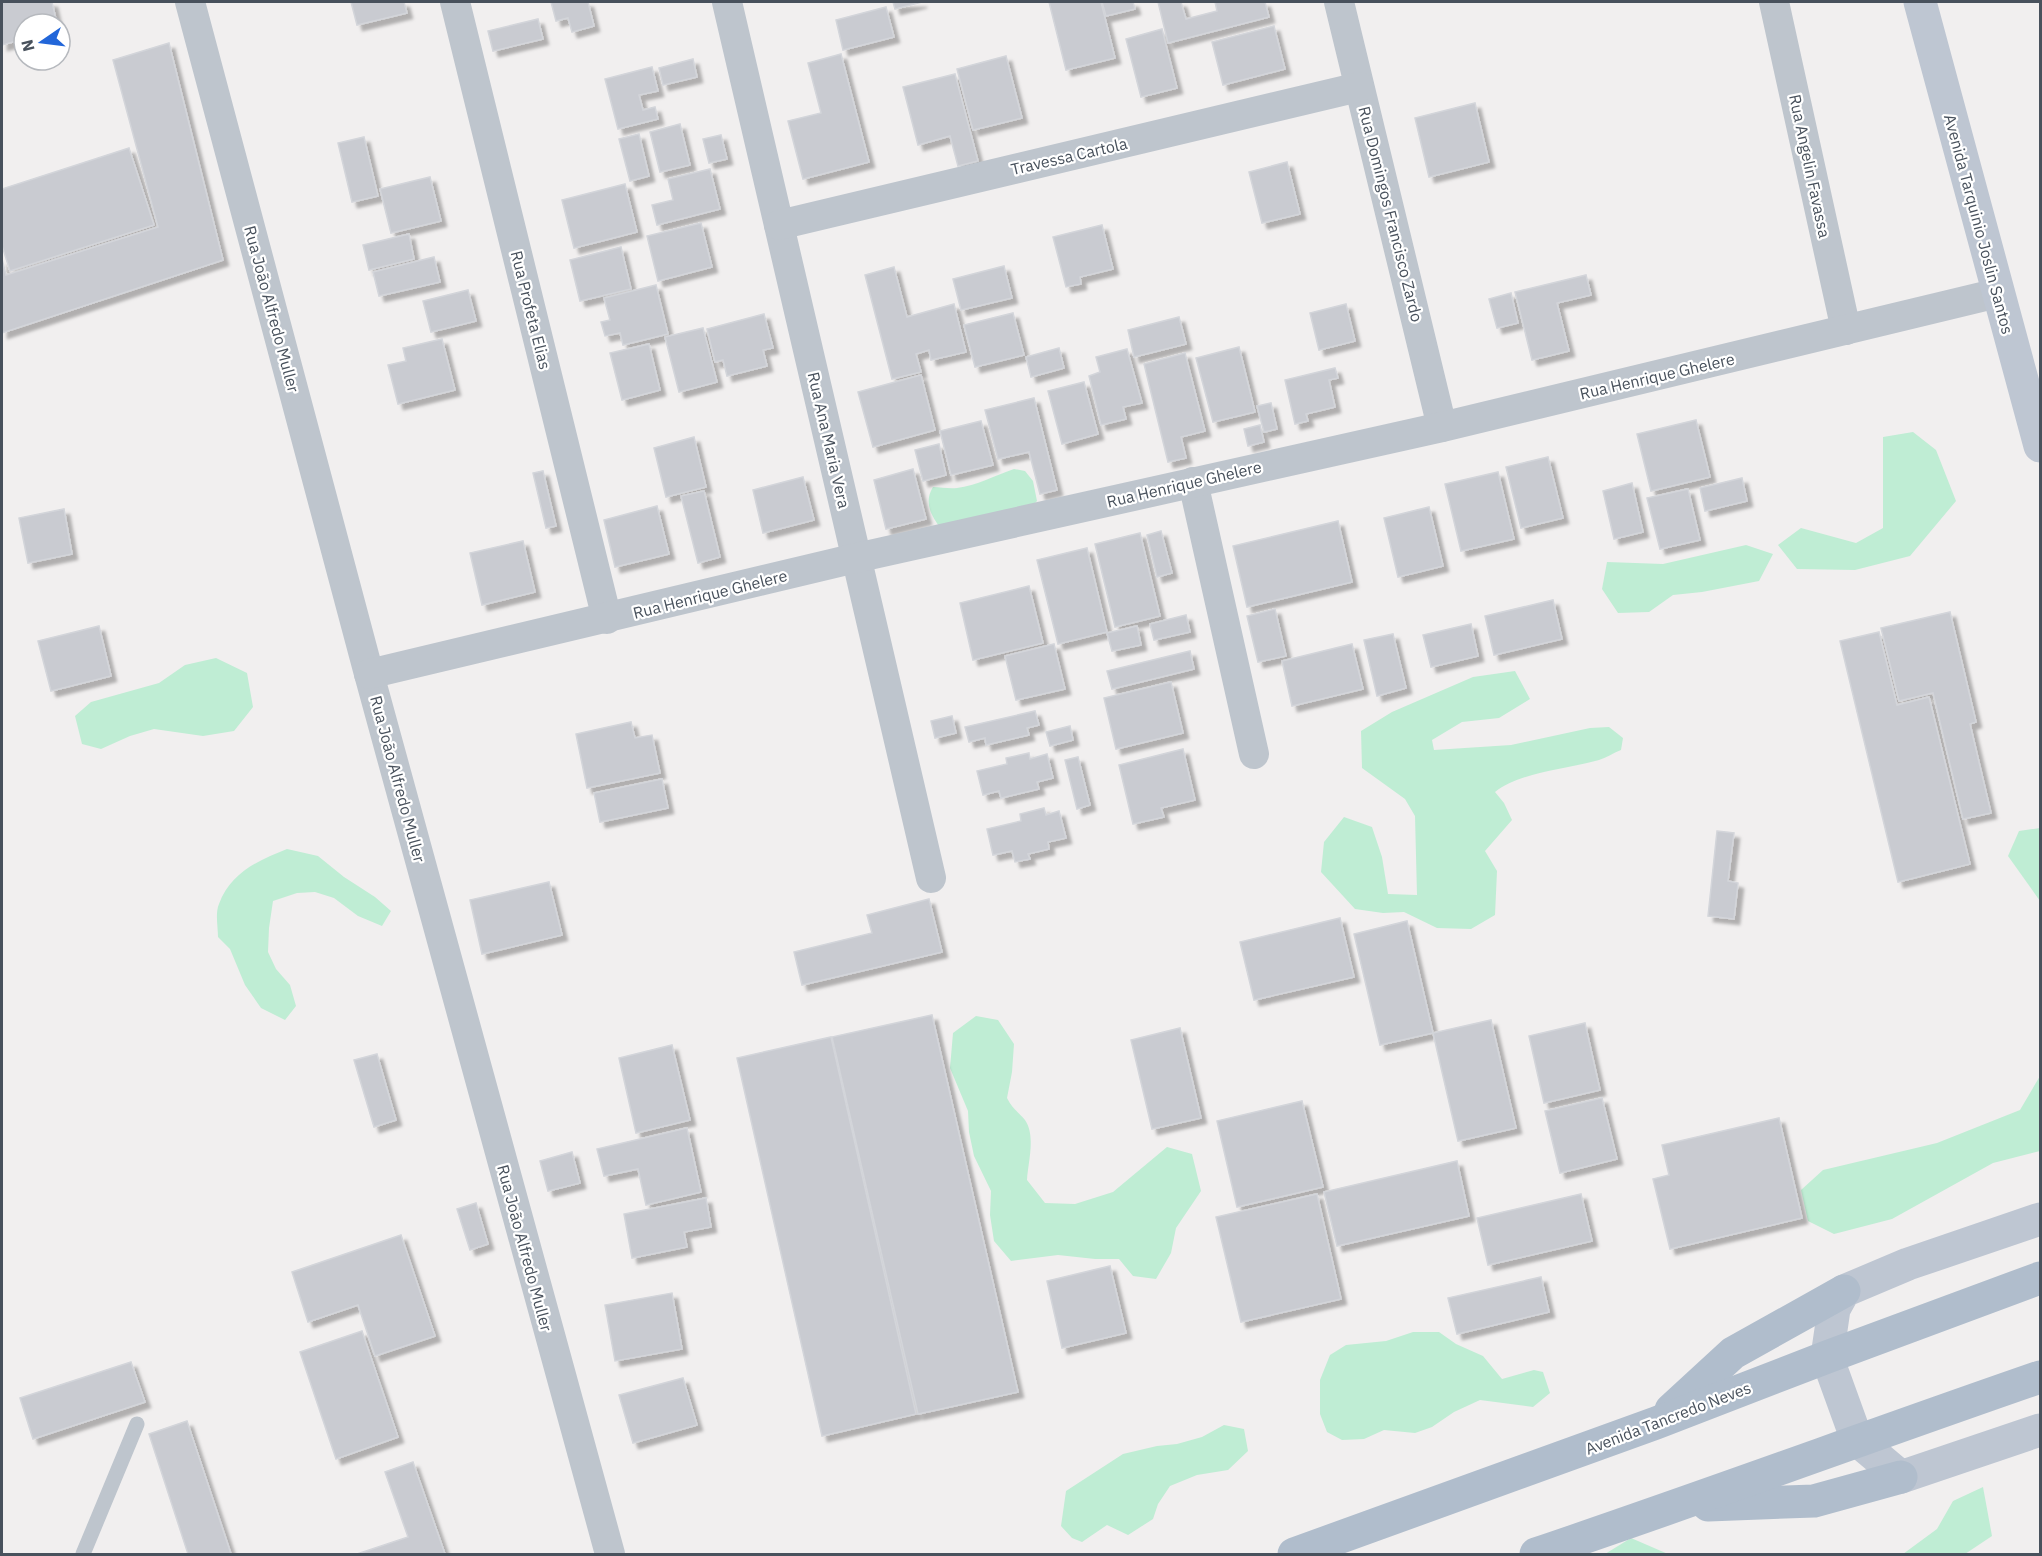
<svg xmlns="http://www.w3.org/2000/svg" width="2042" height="1556" font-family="'IBM Plex Sans',sans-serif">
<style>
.green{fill:#bfedd4}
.building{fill:#c9cbd1;stroke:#d3d5da;stroke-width:1.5;filter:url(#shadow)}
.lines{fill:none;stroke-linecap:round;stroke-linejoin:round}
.service{stroke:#bec5cd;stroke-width:15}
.minor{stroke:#bec5cd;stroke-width:30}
.secondary{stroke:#bec6d2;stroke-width:33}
.primary{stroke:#b0bdcc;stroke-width:33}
.labels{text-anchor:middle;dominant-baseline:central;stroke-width:4.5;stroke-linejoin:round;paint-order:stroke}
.street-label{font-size:16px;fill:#48515c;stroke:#fff}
</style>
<defs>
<filter id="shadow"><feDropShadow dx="5.5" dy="5.5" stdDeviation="1.5" flood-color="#0004"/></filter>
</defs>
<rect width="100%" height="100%" fill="#f1efef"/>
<g class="green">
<polygon points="1913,432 1936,450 1956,501 1910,556 1855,570 1797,569 1778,545 1801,528 1856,543 1883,528 1883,437"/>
<path d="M 1014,469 L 1025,471 L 1033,481 L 1037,501 L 1027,511 L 942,530 C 932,517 923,503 933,487 C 941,487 949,489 957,488 C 976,486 996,475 1014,469 Z"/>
<polygon points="1746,545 1773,554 1759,581 1702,592 1673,595 1649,612 1618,613 1602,589 1607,562 1663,564"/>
<polygon points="216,658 247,673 253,707 234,731 203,736 154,729 130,736 101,749 82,744 75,716 91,702 159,683 185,665"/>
<path d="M 1515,671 L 1530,699 L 1499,718 L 1462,722 L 1432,740 L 1434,750 L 1511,745 L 1590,728 L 1609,727 L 1623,738 L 1621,750 C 1613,753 1606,758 1599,760 C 1568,769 1520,772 1495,792 L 1504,803 L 1512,820 L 1485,851 L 1497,871 L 1495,915 L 1471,929 L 1437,928 L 1404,912 L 1383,913 L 1355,909 L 1321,872 L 1324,842 L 1344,817 L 1372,827 L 1382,857 L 1388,894 L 1417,895 L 1415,816 L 1405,799 L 1362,768 L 1361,731 L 1392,712 L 1473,677 Z"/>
<polygon points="2040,828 2040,901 2008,856 2019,831"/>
<path d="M 287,849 L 318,856 L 344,877 L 375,897 L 391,911 L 382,926 L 358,916 L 334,898 L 315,892 L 297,893 L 273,901 L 269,928 L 268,952 L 276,969 L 290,985 L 296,1006 L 285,1020 L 261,1008 L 245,985 L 230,949 L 218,937 C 218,927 215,913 219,904 C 230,873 259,860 287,849 Z"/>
<path d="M 976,1016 L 998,1020 L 1014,1044 L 1012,1072 L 1007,1098 C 1012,1108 1018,1112 1025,1120 C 1036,1136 1028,1162 1027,1180 L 1045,1203 L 1075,1204 L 1113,1192 L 1167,1147 L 1192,1154 L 1201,1191 L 1176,1228 L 1171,1253 L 1156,1279 L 1133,1276 L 1119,1259 L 1095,1259 L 1058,1255 L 1011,1261 L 994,1241 L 990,1215 L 991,1191 L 974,1156 L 969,1132 L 968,1111 L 950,1068 L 953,1033 Z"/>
<polygon points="2040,1076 2040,1151 1993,1163 1892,1219 1834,1234 1808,1221 1801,1190 1823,1170 1937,1143 2020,1110"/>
<polygon points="1413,1332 1439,1332 1456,1344 1483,1356 1502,1379 1534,1370 1543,1372 1550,1393 1533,1407 1480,1400 1454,1412 1432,1427 1415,1433 1384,1430 1364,1439 1342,1440 1327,1432 1320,1414 1320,1380 1330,1355 1346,1345 1386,1341"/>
<polygon points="1224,1425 1244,1429 1248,1451 1228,1470 1197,1475 1170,1486 1158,1504 1153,1519 1128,1535 1107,1525 1082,1542 1072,1538 1061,1526 1066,1491 1123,1454 1157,1446 1177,1444 1202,1437"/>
<polygon points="1983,1487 1992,1536 1965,1554 1903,1554 1937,1529 1953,1501"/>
<polygon points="1631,1538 1668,1554 1605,1554"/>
</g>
<g class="building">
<polygon points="2,2 52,2 57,24 24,24 24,39 2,45"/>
<polygon points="351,2 404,2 407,13 357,25"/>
<polygon points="551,2 588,2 594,26 572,32 568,18 556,21"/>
<polygon points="893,2 922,2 895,9"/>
<polygon points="1049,2 1101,2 1115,58 1066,70"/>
<polygon points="1102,2 1133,2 1135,9 1106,16"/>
<polygon points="1158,2 1181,2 1186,19 1217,11 1215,2 1265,2 1269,17 1168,43"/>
<polygon points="886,7 894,37 843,50 836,20"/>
<polygon points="538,19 543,39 493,51 488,31"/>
<polygon points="1274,26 1285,69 1223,85 1212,42"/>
<polygon points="1162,29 1177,88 1141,97 1126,39"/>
<polygon points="169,43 223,260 2,333 2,259 6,275 158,227 113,60"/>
<polygon points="841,54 869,162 803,179 788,121 821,113 808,63"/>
<polygon points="1006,56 1022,118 973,130 957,69"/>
<polygon points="693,59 697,77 663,85 659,68"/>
<polygon points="652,67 658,91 639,95 643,110 655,107 658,119 618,129 605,79"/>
<polygon points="955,74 978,161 958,166 950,136 918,145 903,87"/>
<polygon points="1475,103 1489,162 1429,177 1415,118"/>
<polygon points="680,124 690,165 660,172 650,132"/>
<polygon points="639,134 649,176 630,181 619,139"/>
<polygon points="721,135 727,159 709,163 703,139"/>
<polygon points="364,137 378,196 352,202 338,143"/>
<polygon points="129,148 154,225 10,271 2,246 2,189"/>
<polygon points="1287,162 1300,214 1262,223 1249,172"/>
<polygon points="710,169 720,209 657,225 652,205 673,200 668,179"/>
<polygon points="430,177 441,221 391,233 380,189"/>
<polygon points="625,184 637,232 574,248 562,200"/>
<polygon points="701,223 712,267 658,281 647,236"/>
<polygon points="1102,225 1113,269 1080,277 1081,284 1066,287 1053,237"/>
<polygon points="409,234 414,259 369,270 363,245"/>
<polygon points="621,247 631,289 580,301 570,260"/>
<polygon points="434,257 440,282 379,296 373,272"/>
<polygon points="1004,266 1012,298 961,310 953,279"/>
<polygon points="894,267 907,317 954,304 966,352 931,360 929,350 916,354 921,372 892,379 865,275"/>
<polygon points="1586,275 1591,295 1557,303 1569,351 1532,360 1515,292"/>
<polygon points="656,285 668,334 623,345 620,333 605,336 601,322 610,320 604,298"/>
<polygon points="468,290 476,321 431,332 423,301"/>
<polygon points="1511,293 1518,323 1497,328 1489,299"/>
<polygon points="1346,304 1355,341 1319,350 1310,313"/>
<polygon points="1013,313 1024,355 975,367 964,325"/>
<polygon points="764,314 773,348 763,350 767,366 727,376 723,360 715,362 707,329"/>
<polygon points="1179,317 1186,344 1134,357 1128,330"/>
<polygon points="703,328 717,382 679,392 665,337"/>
<polygon points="442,339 455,390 398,404 388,365 406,361 403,348"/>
<polygon points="649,344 660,390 622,400 610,353"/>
<polygon points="1239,347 1255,412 1213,422 1196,358"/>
<polygon points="1059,348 1064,368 1031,377 1026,357"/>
<polygon points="1127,349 1142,403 1123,407 1126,419 1101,425 1089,376 1100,372 1096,357"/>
<polygon points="1185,353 1205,431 1181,437 1186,458 1168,462 1144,364"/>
<polygon points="1335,368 1338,378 1329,380 1335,407 1306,414 1308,421 1295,424 1285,380"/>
<polygon points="921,375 935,430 873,447 858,392"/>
<polygon points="1084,382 1098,434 1062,444 1048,391"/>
<polygon points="1034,398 1057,490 1040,494 1029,452 998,459 985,410"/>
<polygon points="1271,403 1277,429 1264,432 1257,406"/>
<polygon points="1696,420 1710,477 1651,491 1637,434"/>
<polygon points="981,421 993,465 951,475 940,431"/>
<polygon points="1260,425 1264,442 1248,446 1244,429"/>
<polygon points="694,437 706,487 666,497 654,448"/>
<polygon points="939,444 946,475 923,481 915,450"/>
<polygon points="1548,457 1563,518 1521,528 1506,467"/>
<polygon points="913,469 926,519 886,529 874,480"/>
<polygon points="543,471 556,526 546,528 533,473"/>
<polygon points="1498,472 1514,539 1461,551 1445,484"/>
<polygon points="803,477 814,520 763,533 753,490"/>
<polygon points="1742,478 1747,501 1705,511 1700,488"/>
<polygon points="1632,483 1643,532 1614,539 1603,491"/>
<polygon points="1688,489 1700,540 1660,549 1647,498"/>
<polygon points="704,491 720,557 698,563 681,496"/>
<polygon points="657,506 669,554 615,567 604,520"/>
<polygon points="1429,507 1443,566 1398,577 1384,518"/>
<polygon points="64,509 72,554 28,563 19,518"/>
<polygon points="1338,521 1352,582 1247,607 1233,546"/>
<polygon points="1161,531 1172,573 1157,577 1147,535"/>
<polygon points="1140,533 1160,616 1115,627 1095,544"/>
<polygon points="523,541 535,592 482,605 470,553"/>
<polygon points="1087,548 1107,632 1058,644 1037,560"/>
<polygon points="1029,586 1043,643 973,660 960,603"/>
<polygon points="1553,600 1562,639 1494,655 1485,616"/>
<polygon points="1275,609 1286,656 1258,662 1247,616"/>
<polygon points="1950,612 1976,722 1970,724 1991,813 1963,819 1933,693 1899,701 1881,628"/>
<polygon points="1186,615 1190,632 1154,640 1150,624"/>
<polygon points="1471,624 1478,656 1431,667 1423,635"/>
<polygon points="99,626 111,676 51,691 38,641"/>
<polygon points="1137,626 1141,645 1112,651 1107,633"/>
<polygon points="1879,632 1897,705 1929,697 1970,864 1898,882 1840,641"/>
<polygon points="1393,634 1406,688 1377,696 1364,640"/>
<polygon points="1054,644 1065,689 1016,700 1005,656"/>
<polygon points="1352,644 1363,689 1292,706 1282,661"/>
<polygon points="1190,651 1194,669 1112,689 1107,671"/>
<polygon points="1171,682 1183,733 1116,749 1104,698"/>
<polygon points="1035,711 1039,725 1027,728 1029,735 986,745 985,738 969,742 965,727"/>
<polygon points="952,716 956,733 935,738 931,721"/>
<polygon points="631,722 635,738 652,735 660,773 587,788 576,734"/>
<polygon points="1070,726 1073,740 1050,746 1046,732"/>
<polygon points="1183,749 1195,800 1161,808 1164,817 1133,824 1119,765"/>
<polygon points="1029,753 1030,759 1047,754 1053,778 1037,782 1039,789 1001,798 999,791 983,795 977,771 1007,764 1006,758"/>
<polygon points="1078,757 1090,805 1077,809 1065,760"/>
<polygon points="662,779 668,808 600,822 594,793"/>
<polygon points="1044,808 1046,815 1059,811 1066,838 1048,842 1049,849 1028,854 1030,859 1015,862 1012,851 993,855 987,829 1021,821 1020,814"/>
<polygon points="1717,831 1734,833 1728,881 1738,883 1734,919 1708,916"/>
<polygon points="549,882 562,935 482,954 470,900"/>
<polygon points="929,899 942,952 802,985 794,952 872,933 867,915"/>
<polygon points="1340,918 1354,977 1254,1000 1240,942"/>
<polygon points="1407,921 1433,1033 1380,1045 1354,934"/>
<polygon points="932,1015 1018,1392 918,1414 832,1037"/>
<polygon points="1491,1020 1516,1128 1458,1141 1433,1033"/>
<polygon points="1585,1023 1600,1090 1544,1103 1529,1036"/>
<polygon points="1180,1028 1201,1118 1152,1129 1131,1040"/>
<polygon points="831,1037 916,1414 822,1436 737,1058"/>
<polygon points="672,1045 690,1120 636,1133 619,1058"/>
<polygon points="377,1054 396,1120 374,1127 354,1060"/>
<polygon points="1602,1098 1617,1159 1560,1173 1545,1111"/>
<polygon points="1302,1101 1323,1187 1237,1207 1217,1121"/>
<polygon points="1779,1118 1802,1218 1670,1249 1653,1179 1669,1175 1662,1145"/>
<polygon points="687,1128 701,1192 646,1205 638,1169 604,1176 597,1149"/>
<polygon points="572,1152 580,1183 548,1191 540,1161"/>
<polygon points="1457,1161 1469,1216 1337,1246 1324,1192"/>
<polygon points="1317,1194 1341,1299 1241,1322 1216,1217"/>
<polygon points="1581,1194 1592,1241 1488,1265 1477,1218"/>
<polygon points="706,1198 711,1227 684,1232 687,1247 632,1258 624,1214"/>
<polygon points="476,1203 488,1244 470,1250 457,1209"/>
<polygon points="401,1235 435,1336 375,1356 358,1305 308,1322 292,1272"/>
<polygon points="1110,1266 1126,1333 1062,1348 1047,1281"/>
<polygon points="1541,1277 1549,1312 1457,1334 1448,1298"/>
<polygon points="672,1293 682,1349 615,1361 605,1305"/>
<polygon points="362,1331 398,1437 336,1459 300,1352"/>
<polygon points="131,1362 145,1402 33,1439 20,1398"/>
<polygon points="683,1378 697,1425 633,1443 619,1395"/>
<polygon points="187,1421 231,1554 188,1554 149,1434"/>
<polygon points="413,1462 445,1554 357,1554 408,1537 385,1472"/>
</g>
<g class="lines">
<polyline class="service" points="83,1554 137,1424"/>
<g class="minor">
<polyline points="190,2 369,674 610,1554"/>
<polyline points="455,2 607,619"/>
<polyline points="727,2 931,878"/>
<polyline points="1339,2 1442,427"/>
<polyline points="1774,2 1846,330"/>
<polyline points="779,225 1359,87"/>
<polyline points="1193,482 1254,754"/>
<polyline points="369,674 856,558 1442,427 1998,293"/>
</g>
<g class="secondary">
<polyline points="1920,2 2040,446"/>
<polyline points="2040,1219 1908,1264 1844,1291 1834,1309 1827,1357 1857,1440 1901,1477 2040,1430"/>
</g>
<g class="primary">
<polyline points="1671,1410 1733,1353 1844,1291"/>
<polyline points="1708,1505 1814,1501 1901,1477"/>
<polyline points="1294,1554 1656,1423 1827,1357 2040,1278"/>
<path d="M 1536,1554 C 1705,1497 1872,1435 2040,1377"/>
</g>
</g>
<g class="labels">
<g class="street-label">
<text transform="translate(1069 156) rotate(-13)">Travessa Cartola</text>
<text transform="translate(1810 166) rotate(78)">Rua Angelin Favassa</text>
<text transform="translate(1391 214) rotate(76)">Rua Domingos Francisco Zardo</text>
<text transform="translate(1979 224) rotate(75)">Avenida Tarquinio Joslin Santos</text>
<text transform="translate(272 309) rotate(75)">Rua João Alfredo Muller</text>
<text transform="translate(531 310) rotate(76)">Rua Profeta Elias</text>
<text transform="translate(1657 376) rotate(-13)">Rua Henrique Ghelere</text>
<text transform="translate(829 440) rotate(77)">Rua Ana Maria Vera</text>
<text transform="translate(1184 484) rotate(-13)">Rua Henrique Ghelere</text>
<text transform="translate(710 594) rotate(-14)">Rua Henrique Ghelere</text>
<text transform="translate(398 779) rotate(75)">Rua João Alfredo Muller</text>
<text transform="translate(525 1248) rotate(75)">Rua João Alfredo Muller</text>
<text transform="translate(1668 1418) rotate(-21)">Avenida Tancredo Neves</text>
</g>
</g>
<rect width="2042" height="1556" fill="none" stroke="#48515c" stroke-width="6"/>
<g transform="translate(42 42) rotate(256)"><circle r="28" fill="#ffffff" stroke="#b6b9be" stroke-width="1.5"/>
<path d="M0-4.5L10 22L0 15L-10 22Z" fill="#2266d9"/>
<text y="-9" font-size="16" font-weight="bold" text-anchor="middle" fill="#48515c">N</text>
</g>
</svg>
